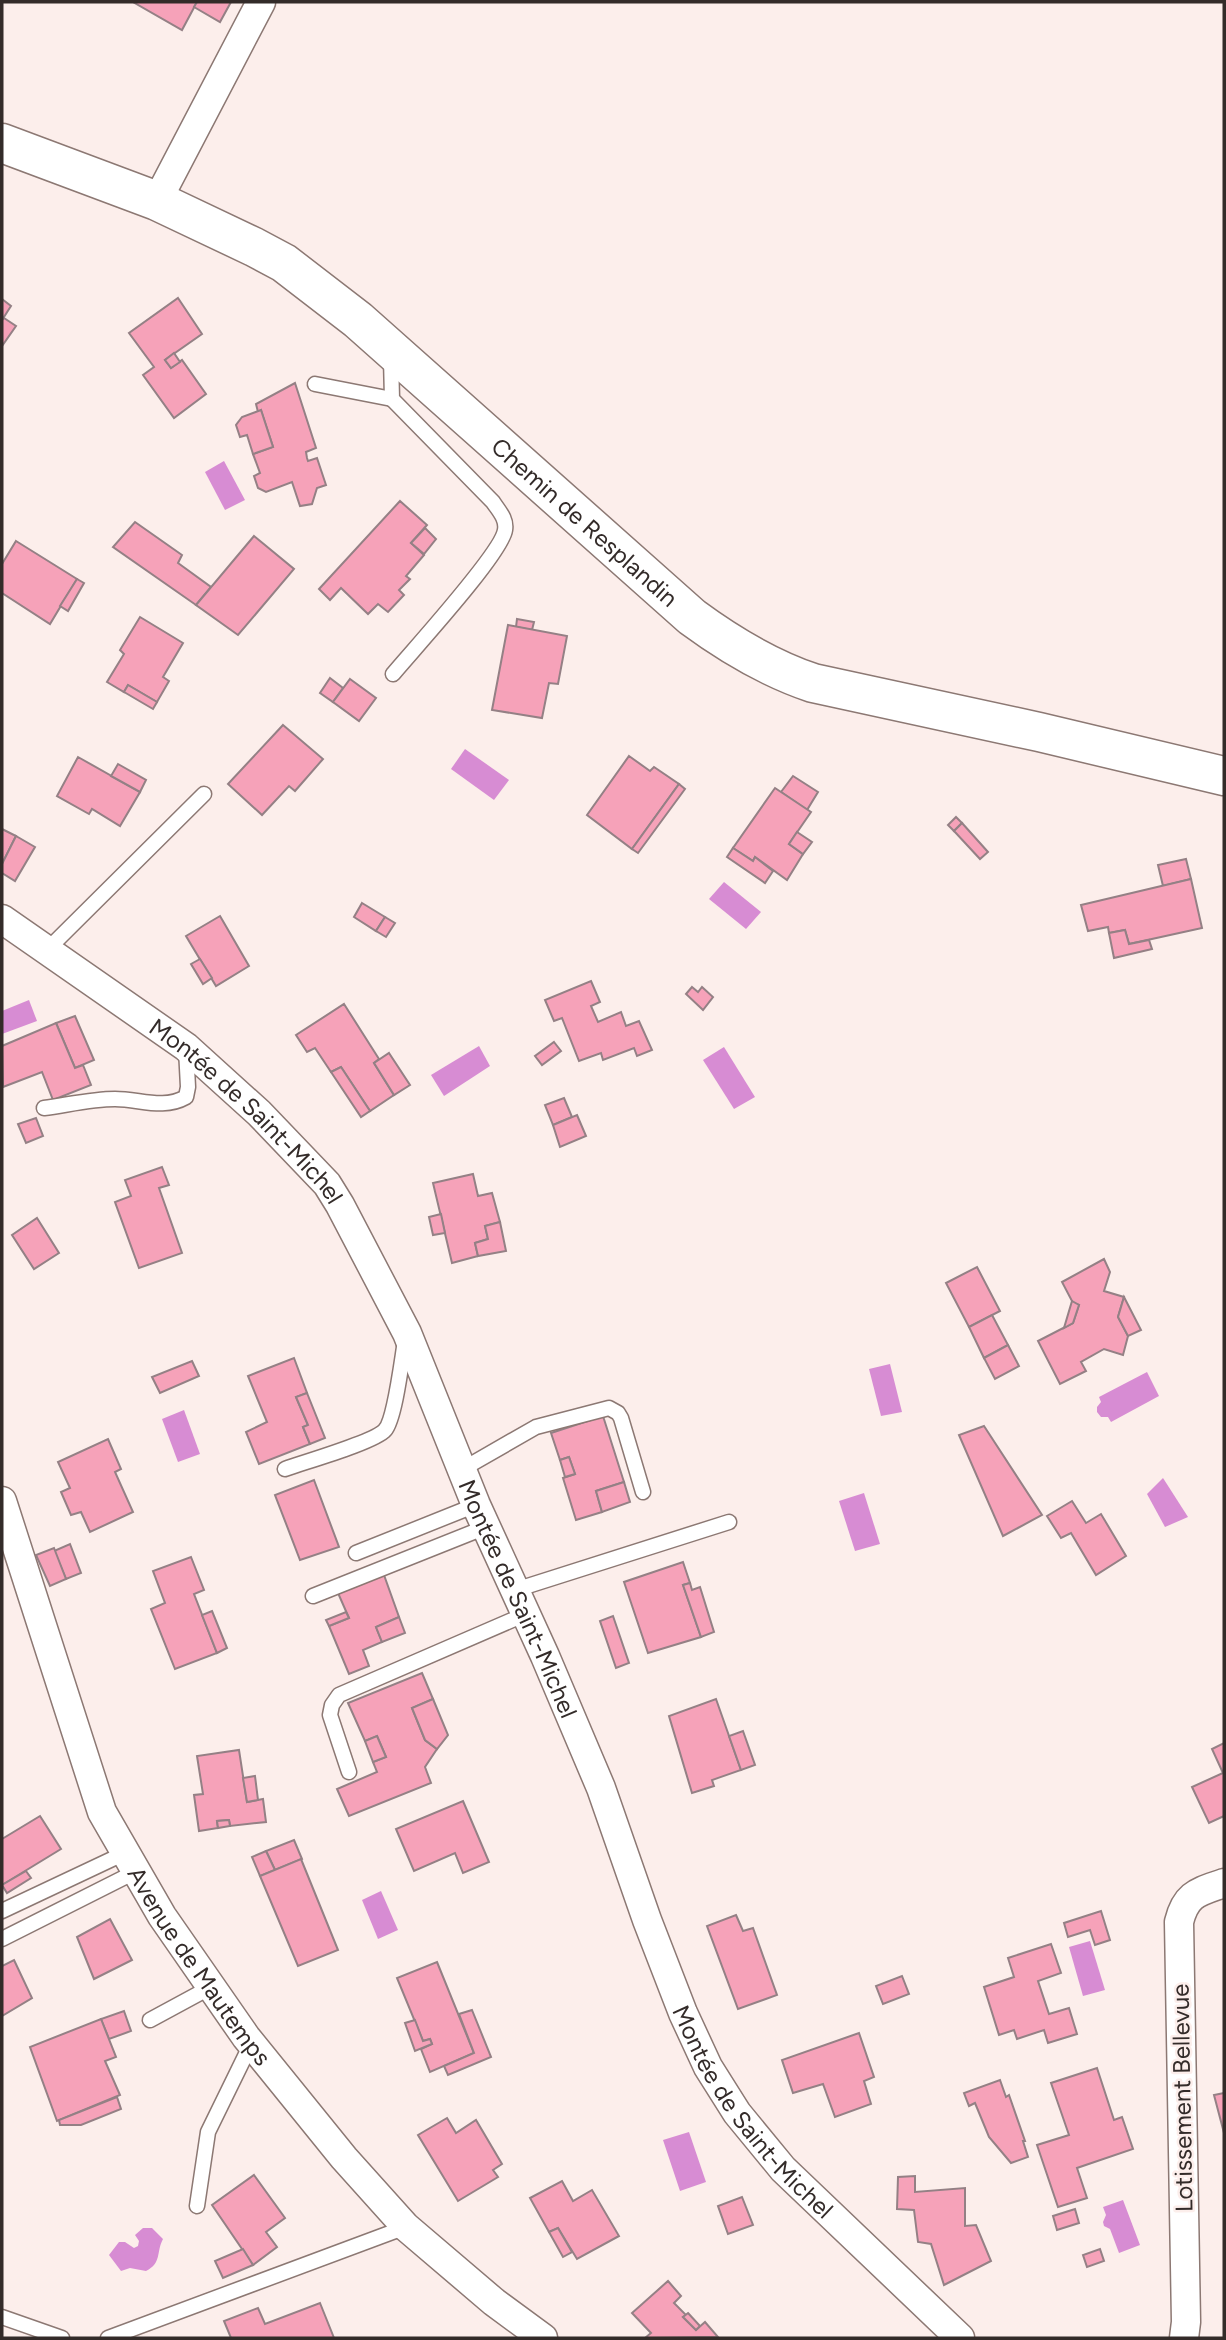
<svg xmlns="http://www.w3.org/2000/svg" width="1226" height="2340" font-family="Figtree,sans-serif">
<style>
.water{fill:#d78cd3}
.building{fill:#f6a2b9;stroke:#948085;stroke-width:2}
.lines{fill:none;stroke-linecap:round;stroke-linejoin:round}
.lane-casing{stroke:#8c7873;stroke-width:17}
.street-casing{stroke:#8c7873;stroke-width:31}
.secondary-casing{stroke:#8c7873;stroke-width:41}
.lane{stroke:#fff;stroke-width:14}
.street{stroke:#fff;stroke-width:28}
.secondary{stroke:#fff;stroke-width:38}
.labels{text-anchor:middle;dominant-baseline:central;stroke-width:5;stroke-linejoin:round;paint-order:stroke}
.street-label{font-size:24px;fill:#332b29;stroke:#fceeeb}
</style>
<rect width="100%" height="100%" fill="#fceeeb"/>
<g class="water">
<polygon points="224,461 245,500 225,510 205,472"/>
<polygon points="465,749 509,780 494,800 451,769"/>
<polygon points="724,882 761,912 746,929 709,899"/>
<polygon points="29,1000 37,1021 2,1034 2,1011"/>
<polygon points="479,1046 490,1066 444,1096 431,1075"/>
<polygon points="724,1047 755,1097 734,1109 703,1060"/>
<polygon points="890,1364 902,1412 881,1416 869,1369"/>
<polygon points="1147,1372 1159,1396 1111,1422 1108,1417 1101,1417 1097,1412 1097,1407 1101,1402 1099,1397"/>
<polygon points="184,1410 200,1454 178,1462 162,1419"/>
<polygon points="1163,1478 1188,1517 1165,1527 1147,1494"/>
<polygon points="864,1493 880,1544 855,1551 839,1501"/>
<polygon points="381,1891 398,1930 378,1939 362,1900"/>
<polygon points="1090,1941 1105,1990 1083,1996 1069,1947"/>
<polygon points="689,2132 706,2182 680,2191 663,2140"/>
<polygon points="1123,2200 1140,2245 1119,2253 1110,2229 1104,2226 1103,2222 1106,2215 1103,2207"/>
<path d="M 143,2228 L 152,2228 L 163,2239 C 156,2252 162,2263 146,2271 L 130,2268 L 121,2271 L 109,2255 L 119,2242 L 125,2242 L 134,2248 L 138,2246 L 139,2241 L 135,2235 Z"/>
</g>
<g class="building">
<polygon points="133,2 197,2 182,30"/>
<polygon points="197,2 231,2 220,22 194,7"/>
<polygon points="178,298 202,334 165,360 171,368 182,360 206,394 174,418 143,375 154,367 129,333"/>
<polygon points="2,299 11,306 2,320"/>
<polygon points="4,318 16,326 2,346 2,320"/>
<polygon points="174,353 180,362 171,368 165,360"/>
<polygon points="295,383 316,448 306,452 307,458 308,461 317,458 326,485 317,488 312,504 300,506 292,482 266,492 258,488 254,476 260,473 253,454 273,447 261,410 258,412 256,404"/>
<polygon points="261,410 273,447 253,454 247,435 240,437 236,425 242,417"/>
<polygon points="400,501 427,525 411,543 424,555 406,576 410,579 399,590 404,595 388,612 378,604 368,614 341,588 330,600 319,589"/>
<polygon points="135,522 182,555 178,563 211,587 196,605 113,547"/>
<polygon points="425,528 436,539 424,554 411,543"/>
<polygon points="254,536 294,569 238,635 196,605"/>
<polygon points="16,541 77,579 50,624 2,593 2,564"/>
<polygon points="77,579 84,583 68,611 60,606"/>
<polygon points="140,617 183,643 163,677 169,681 157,702 128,685 124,692 107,682 124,654 120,650"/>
<polygon points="517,619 534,622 532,630 516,627"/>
<polygon points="508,625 567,636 558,684 549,683 542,718 492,710"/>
<polygon points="330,678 343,688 333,702 320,693"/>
<polygon points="350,679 376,698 359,721 333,702"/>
<polygon points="128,685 157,702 153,709 124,692"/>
<polygon points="283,725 323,759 295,791 289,786 262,815 228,784"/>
<polygon points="629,756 650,771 654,767 679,784 632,849 587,815"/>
<polygon points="78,757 140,792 120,826 92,809 89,814 57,796"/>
<polygon points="118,764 146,780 140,792 111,776"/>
<polygon points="793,776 818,792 807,810 781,792"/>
<polygon points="679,784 685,789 638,853 632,849"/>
<polygon points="775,788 811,812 789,844 803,854 787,880 755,857 753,861 733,848"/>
<polygon points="956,817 962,823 954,831 948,825"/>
<polygon points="962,823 988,852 980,859 954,831"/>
<polygon points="2,829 16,836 2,864"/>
<polygon points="797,832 812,842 803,854 789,844"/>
<polygon points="16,836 35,847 15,881 2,873 2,864"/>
<polygon points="733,848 753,861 755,857 773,871 765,883 727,857"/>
<polygon points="1186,859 1191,879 1163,886 1158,865"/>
<polygon points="1191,879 1202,928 1129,944 1125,930 1109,933 1108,927 1088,931 1081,905"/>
<polygon points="362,903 385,917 376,931 354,917"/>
<polygon points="220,916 249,966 216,986 186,936"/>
<polygon points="385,917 395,923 386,937 376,931"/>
<polygon points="1125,930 1129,944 1149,940 1152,949 1114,958 1109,933"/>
<polygon points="200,959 212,978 203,984 191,964"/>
<polygon points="591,981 600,1002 591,1006 598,1022 621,1012 626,1026 639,1021 652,1050 637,1056 634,1048 603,1060 601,1053 579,1061 562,1018 554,1021 545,1000"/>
<polygon points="692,987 698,992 702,987 713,997 703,1010 686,994"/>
<polygon points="344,1004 379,1059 374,1063 394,1095 370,1111 341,1067 331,1072 315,1048 307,1052 296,1035"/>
<polygon points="75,1016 94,1060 75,1068 56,1023"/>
<polygon points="56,1023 75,1068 83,1065 91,1085 53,1100 42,1072 3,1087 2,1046"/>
<polygon points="554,1042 561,1051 542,1065 535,1056"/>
<polygon points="389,1053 410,1085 394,1095 374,1063"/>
<polygon points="341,1067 370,1111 361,1117 331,1072"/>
<polygon points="564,1098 572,1117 553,1125 545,1105"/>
<polygon points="577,1115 586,1136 560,1147 553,1125"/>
<polygon points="36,1118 43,1136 26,1143 18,1124"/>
<polygon points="162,1167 169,1185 159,1188 182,1253 139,1268 115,1202 131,1196 125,1180"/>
<polygon points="473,1174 478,1196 492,1193 500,1222 485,1226 488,1239 475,1243 478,1256 452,1263 433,1183"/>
<polygon points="441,1214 445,1233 433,1235 429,1217"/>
<polygon points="37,1218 59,1253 34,1269 12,1235"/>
<polygon points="500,1222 506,1251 478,1256 475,1243 488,1239 485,1226"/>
<polygon points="1104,1259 1110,1272 1104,1291 1124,1297 1118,1317 1128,1336 1123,1355 1104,1349 1081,1362 1086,1371 1060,1384 1038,1341 1073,1323 1079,1305 1073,1303 1062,1282"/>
<polygon points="977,1267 1000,1311 969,1327 946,1283"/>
<polygon points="1124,1297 1141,1330 1128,1336 1118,1317"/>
<polygon points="1072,1301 1079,1305 1073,1323 1064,1328"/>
<polygon points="992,1315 1008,1345 984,1358 969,1327"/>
<polygon points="1008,1345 1019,1366 995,1379 984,1358"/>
<polygon points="294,1358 307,1393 296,1397 308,1425 303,1427 310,1444 259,1464 246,1432 267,1422 248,1376"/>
<polygon points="192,1361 199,1376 160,1393 152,1377"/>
<polygon points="307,1393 325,1438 310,1444 303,1427 308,1425 296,1397"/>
<polygon points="603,1416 624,1482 596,1491 602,1512 576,1520 563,1478 575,1474 569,1457 560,1460 551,1433"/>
<polygon points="984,1426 1042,1515 1003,1536 959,1435"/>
<polygon points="108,1439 121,1469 115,1472 133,1512 90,1532 81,1512 71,1515 61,1492 70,1488 58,1462"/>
<polygon points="569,1457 575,1474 565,1477 560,1460"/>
<polygon points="314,1480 339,1547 300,1560 275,1495"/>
<polygon points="624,1482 630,1502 602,1512 596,1491"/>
<polygon points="1072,1501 1086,1523 1101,1514 1126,1556 1096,1575 1071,1533 1061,1538 1047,1516"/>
<polygon points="70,1544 81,1573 66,1579 54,1551"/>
<polygon points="54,1548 66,1579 50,1586 36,1555"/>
<polygon points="191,1557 204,1590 194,1594 217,1653 175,1669 151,1609 165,1603 153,1571"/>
<polygon points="683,1562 690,1583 683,1585 701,1637 648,1653 624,1582"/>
<polygon points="384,1575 399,1617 376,1627 382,1642 363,1650 369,1666 349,1674 329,1626 349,1618 338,1593"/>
<polygon points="690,1583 692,1590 700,1587 714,1632 701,1637 683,1585"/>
<polygon points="212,1611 227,1648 217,1653 202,1615"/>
<polygon points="346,1612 349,1618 329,1626 326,1620"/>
<polygon points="613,1616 629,1663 616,1668 600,1621"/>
<polygon points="399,1617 405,1633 382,1642 376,1627"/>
<polygon points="422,1673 433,1699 412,1708 425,1740 437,1749 425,1767 431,1783 349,1816 337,1789 377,1772 373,1762 386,1757 377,1736 365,1741 348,1703"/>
<polygon points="433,1699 448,1735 437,1749 425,1740 412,1708"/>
<polygon points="716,1699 741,1770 712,1780 714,1786 692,1793 669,1716"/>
<polygon points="743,1731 755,1765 741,1770 729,1736"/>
<polygon points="377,1736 386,1757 373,1762 365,1741"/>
<polygon points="1224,1743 1224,1816 1209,1823 1192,1787 1223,1773 1212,1749"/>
<polygon points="239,1750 247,1802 263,1799 266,1822 230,1826 229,1820 217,1821 218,1828 199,1831 194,1795 203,1794 197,1756"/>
<polygon points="255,1776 258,1800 247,1802 243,1778"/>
<polygon points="463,1801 489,1862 463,1873 455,1853 414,1871 396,1829"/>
<polygon points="40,1816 61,1849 2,1885 2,1839"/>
<polygon points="229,1820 230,1826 218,1828 217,1821"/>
<polygon points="294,1840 302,1859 275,1870 266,1851"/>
<polygon points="266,1851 275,1870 260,1876 252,1857"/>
<polygon points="301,1859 338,1950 298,1966 260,1876"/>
<polygon points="26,1871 31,1878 7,1893 2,1885"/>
<polygon points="1101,1911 1110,1940 1095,1945 1090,1930 1068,1937 1064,1923"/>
<polygon points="736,1915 743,1931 753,1928 777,1995 738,2009 707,1926"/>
<polygon points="110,1919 132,1960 94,1979 77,1937"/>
<polygon points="1051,1944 1061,1973 1038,1981 1049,2014 1069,2008 1077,2034 1048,2043 1044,2030 1017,2039 1014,2030 999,2035 984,1987 1014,1977 1008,1958"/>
<polygon points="14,1960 32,1998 2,2016 2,1966"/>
<polygon points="437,1962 474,2053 430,2072 421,2049 432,2044 430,2039 423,2041 397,1978"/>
<polygon points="902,1976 909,1994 883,2004 876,1986"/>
<polygon points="472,2010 491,2057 448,2075 444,2066 474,2053 459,2014"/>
<polygon points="124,2011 131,2031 109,2039 101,2019"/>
<polygon points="101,2019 116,2057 105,2061 120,2095 57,2121 30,2047"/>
<polygon points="415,2020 423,2041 430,2039 432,2044 415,2051 405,2023"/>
<polygon points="859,2033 874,2077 864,2081 871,2104 835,2117 823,2084 793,2093 782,2060"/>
<polygon points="1097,2068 1114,2120 1122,2117 1133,2149 1077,2168 1087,2198 1058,2207 1037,2145 1069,2135 1051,2083"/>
<polygon points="1000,2080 1006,2097 1009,2095 1025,2141 1023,2141 1028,2157 1011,2163 989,2137 975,2103 969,2106 964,2093"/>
<polygon points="1224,2093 1224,2133 1214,2095"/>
<polygon points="117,2097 121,2109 81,2125 60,2125 59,2120"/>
<polygon points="447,2118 456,2133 476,2120 502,2164 493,2170 498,2177 458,2201 418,2135"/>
<polygon points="254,2175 285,2218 266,2232 277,2247 253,2265 212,2205"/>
<polygon points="915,2176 915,2192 965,2188 965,2226 976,2225 991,2261 944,2285 931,2244 918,2242 914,2210 897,2209 898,2177"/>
<polygon points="562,2181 573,2201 592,2190 619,2236 577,2259 558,2228 549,2232 530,2198"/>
<polygon points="742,2197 753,2225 728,2234 718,2206"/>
<polygon points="1075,2209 1079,2223 1057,2230 1053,2216"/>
<polygon points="558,2228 572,2252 563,2257 549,2232"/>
<polygon points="243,2249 253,2265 223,2278 215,2261"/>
<polygon points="1100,2249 1104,2261 1087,2267 1083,2255"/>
<polygon points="668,2281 681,2296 674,2303 686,2315 683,2317 696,2330 705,2322 718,2337 645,2338 651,2333 632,2313"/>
<polygon points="320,2303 334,2338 231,2338 224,2321 258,2308 265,2324"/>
<polygon points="688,2313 700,2326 696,2330 683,2317"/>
</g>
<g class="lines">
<defs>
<g id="lane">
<path d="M 391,358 L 392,399 L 493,502 C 499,511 507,519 505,530 C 502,553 413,650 393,674"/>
<polyline points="315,384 392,399"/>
<polyline points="47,950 204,794"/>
<path d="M 44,1108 C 67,1105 92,1099 115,1099 C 140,1099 163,1110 186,1097 L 188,1087 L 186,1049"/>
<path d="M 285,1469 C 304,1462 375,1442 385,1430 C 395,1419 402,1358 405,1341"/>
<polyline points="461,1470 536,1427 609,1408 618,1413 621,1418 643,1492"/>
<polyline points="356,1553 476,1505"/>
<polyline points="515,1590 729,1522"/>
<polyline points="313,1596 486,1527"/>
<polyline points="349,1772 330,1715 332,1705 339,1695 526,1614"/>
<polyline points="2,1911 125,1853"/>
<polyline points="2,1939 135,1872"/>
<polyline points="150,2020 211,1987"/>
<polyline points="197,2206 208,2132 251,2044"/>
<polyline points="2,2317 62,2338"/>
<polyline points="108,2338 406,2227"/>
</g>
<g id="street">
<polyline points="157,201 261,2"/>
<path id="s1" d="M 2,919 L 186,1047 L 259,1113 L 327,1184 L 340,1205 L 407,1333 L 476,1505 L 545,1656 L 601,1788 L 647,1920 L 683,2013 L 708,2067 L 737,2113 L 783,2169 L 960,2338"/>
<path id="s2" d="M 2,1501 L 102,1812 L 162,1916 L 246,2037 L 344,2158 L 406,2227 L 494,2302 L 543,2338"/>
<path d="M 1184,2338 L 1186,2322 L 1179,1922 C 1186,1893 1199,1892 1224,1883"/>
</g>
<g id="secondary">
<path id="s3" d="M 2,143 L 157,201 L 254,247 L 284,263 L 358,320 L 692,617 C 730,645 768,668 813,683 L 1039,732 L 1224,776"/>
</g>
</defs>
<use href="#lane" class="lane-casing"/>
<use href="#street" class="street-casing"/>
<use href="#secondary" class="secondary-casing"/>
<use href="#lane" class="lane"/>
<use href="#street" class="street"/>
<use href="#secondary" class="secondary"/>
</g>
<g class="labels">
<g class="street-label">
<text stroke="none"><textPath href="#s3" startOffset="704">Chemin de Resplandin</textPath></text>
<text stroke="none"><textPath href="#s1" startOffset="312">Montée de Saint-Michel</textPath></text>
<text stroke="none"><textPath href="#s1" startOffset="878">Montée de Saint-Michel</textPath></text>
<text stroke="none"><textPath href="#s2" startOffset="509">Avenue de Mautemps</textPath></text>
<text transform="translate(1182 2098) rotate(-91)">Lotissement Bellevue</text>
<text stroke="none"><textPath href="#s1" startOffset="1446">Montée de Saint-Michel</textPath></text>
</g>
</g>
<rect width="1226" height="2340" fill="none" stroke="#332b29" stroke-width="7"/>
</svg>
